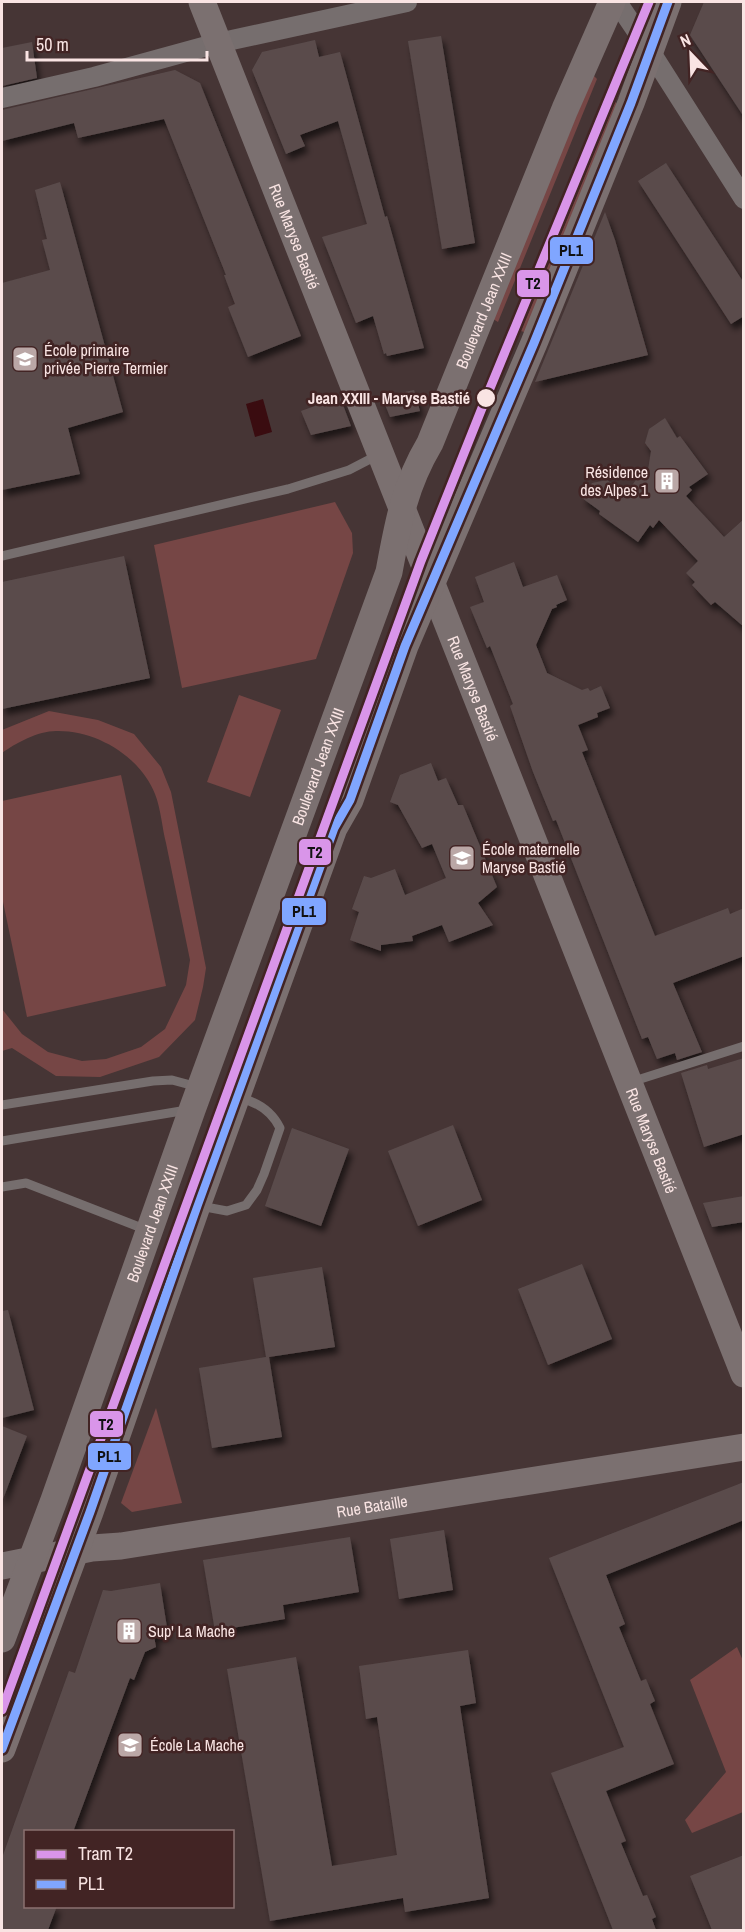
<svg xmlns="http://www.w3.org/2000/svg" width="745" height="1932" font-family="'Archivo Narrow',sans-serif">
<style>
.green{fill:#764645}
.water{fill:#3a0c10}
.building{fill:#5a4c4c;filter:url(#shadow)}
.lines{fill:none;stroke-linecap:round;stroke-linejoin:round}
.lane{stroke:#766e6e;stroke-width:9}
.street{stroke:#766e6e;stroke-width:20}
.secondary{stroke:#7b7070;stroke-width:27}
.bus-1-casing{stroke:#422424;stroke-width:14}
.bus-1{stroke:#80a6ff;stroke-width:9}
.tram-1-casing{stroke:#422424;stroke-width:14}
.tram-1{stroke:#d995e9;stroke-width:9}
.stop-dot{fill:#f9e4e3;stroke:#422424;stroke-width:2}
.labels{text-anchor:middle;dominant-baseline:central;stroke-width:5;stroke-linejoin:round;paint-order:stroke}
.street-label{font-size:16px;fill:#f9e4e3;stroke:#422424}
.poi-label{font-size:16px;fill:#f9e4e3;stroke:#422424;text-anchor:start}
.stop-label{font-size:16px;font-weight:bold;fill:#f9e4e3;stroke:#422424;text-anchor:end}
.line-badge{stroke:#422424;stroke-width:2}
.pale-badge-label{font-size:16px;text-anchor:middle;font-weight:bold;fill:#111}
</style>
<defs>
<filter id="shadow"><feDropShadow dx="3.5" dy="6" stdDeviation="3" flood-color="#0009"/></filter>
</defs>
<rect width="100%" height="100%" fill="#463535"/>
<g class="green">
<polygon points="593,75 597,79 498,322 493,319"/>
<polygon points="615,102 620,106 527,333 521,331"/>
<polygon points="335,502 352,533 353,553 316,659 182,688 154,545"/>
<polygon points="239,695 281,710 250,797 207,782"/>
<path d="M 49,711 L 98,720 L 134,734 L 161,767 L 171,792 L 206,968 L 203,987 L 195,1020 L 159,1057 L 100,1077 L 56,1076 L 12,1048 L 2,1051 L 2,1009 L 22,1034 L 48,1052 L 82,1061 L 106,1059 L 141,1047 L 165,1029 L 186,985 L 190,960 C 182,921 174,882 166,843 C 162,828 161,809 155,794 C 140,756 96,730 56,731 C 38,731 16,743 2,753 L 2,730 Z"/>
<polygon points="121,775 166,986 27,1017 2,897 2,801"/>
<polygon points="156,1408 182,1503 132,1512 121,1503"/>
<polygon points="737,1647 744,1663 743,1812 692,1833 685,1820 726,1772 690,1680"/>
</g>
<polygon class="water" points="263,399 272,432 255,437 246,404"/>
<g class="building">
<polygon points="704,2 744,2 744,117 690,35"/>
<polygon points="441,36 475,243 442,249 408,41"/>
<polygon points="315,40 319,57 340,52 385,217 387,216 424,348 387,356 386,353 384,354 373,316 356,323 322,237 367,224 338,121 300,135 305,146 286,154 252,70 262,52"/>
<polygon points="32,42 37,78 2,86 2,48"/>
<polygon points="175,70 200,83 301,336 248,357 228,307 235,304 224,275 226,275 164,119 78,138 74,123 2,141 2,110"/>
<polygon points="666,163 744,283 744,316 731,324 638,181"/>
<polygon points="60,182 123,412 68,428 80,474 2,490 2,283 50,270 42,240 47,239 35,190"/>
<polygon points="605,212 615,240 648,355 535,382"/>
<polygon points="414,390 420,411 390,417 382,397"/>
<polygon points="340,397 351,426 311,435 301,411"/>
<polygon points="665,418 677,438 680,436 708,474 689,487 692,490 686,496 724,537 744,519 744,627 715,602 711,605 692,585 695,582 686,573 698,561 659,520 653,528 650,525 638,542 599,514 600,511 582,498 592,483 607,480 617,487 621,485 629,490 640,474 648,470 651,451 645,443 649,429"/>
<polygon points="124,556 150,678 2,709 2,582"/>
<polygon points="514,562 523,587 557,575 567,600 556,605 557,607 552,609 536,645 547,673 582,690 588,688 590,691 601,686 610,708 597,713 598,717 578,725 588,750 582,752 655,936 728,908 730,914 744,908 744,956 673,983 702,1052 677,1060 675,1053 657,1059 648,1037 642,1039 556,820 553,821 533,772 510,706 513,704 490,646 487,648 470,607 484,602 475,577"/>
<polygon points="431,763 438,781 446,778 458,805 463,805 497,887 478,903 493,925 449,942 442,925 412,936 413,941 381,945 381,951 350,940 359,912 352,909 364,876 371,878 395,869 405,895 446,878 432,844 422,848 398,805 390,802 400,775"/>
<polygon points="744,1058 744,1134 704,1147 681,1073 707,1065 708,1069"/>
<polygon points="453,1125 482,1200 418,1226 388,1151"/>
<polygon points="292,1128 349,1149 321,1226 265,1206"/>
<polygon points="744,1196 744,1222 712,1227 703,1203"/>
<polygon points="582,1264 612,1339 548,1365 518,1289"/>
<polygon points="322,1267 335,1347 269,1357 282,1437 212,1448 199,1368 266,1357 253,1278"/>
<polygon points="8,1310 34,1410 2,1418 2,1311"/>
<polygon points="2,1426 27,1436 3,1499 2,1499"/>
<polygon points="744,1482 744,1520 606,1575 625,1624 619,1627 641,1681 646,1679 655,1701 650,1704 674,1764 606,1791 626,1841 621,1843 643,1896 647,1895 656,1917 652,1919 656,1930 613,1930 551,1773 624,1747 549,1558"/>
<polygon points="444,1530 453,1590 399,1599 390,1539"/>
<polygon points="350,1537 359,1592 283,1605 285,1619 215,1631 203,1560"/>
<polygon points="160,1583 168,1634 154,1636 156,1647 145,1652 134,1680 130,1678 73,1832 26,1832 26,1906 57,1906 48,1930 2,1930 2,1858 69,1671 75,1673 103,1590 111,1591"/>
<polygon points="468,1650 476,1703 460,1706 489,1898 405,1912 403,1898 270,1921 227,1669 296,1657 332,1866 397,1855 377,1717 366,1719 359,1666"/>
<polygon points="744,1855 744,1930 712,1930 690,1876"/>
</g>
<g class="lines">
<g class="lane">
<polyline points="2,556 288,489 349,470 378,455"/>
<polyline points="631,1082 744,1046"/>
<polyline points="2,1105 153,1081 172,1080 198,1087"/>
<polyline points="2,1141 187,1110"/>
<polyline points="2,1187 26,1183 147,1230"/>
<path d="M 200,1206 L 227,1211 L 246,1205 L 257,1190 L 264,1174 L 280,1128 C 272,1112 257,1102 240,1098"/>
</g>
<g class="street">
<polyline points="617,2 650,51 744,199"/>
<polyline points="2,98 94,77 218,43 407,2"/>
</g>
<g class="secondary">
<path id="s1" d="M 202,2 L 744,1374"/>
<path id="s2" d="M 2,1566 L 92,1548 L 121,1546 L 744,1447"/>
<path id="s3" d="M 2,1639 L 54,1500 L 192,1110 L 389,572 C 398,523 404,487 430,443 L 565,109 L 612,2"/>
<polyline points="2,1749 90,1512 197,1206 334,828 350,800 405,646 534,343 631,103 668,2"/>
</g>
<defs>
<polyline id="bus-1" points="2,1749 90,1512 197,1206 334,828 350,800 405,646 534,343 631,103 668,2"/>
</defs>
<use href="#bus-1" class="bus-1-casing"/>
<use href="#bus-1" class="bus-1"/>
<defs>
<polyline id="tram-1" points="2,1710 421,561 486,398 649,2"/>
</defs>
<use href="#tram-1" class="tram-1-casing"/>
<use href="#tram-1" class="tram-1"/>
</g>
<defs>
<symbol id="school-square" viewBox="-11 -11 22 22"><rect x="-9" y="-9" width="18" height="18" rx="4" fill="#baa7a6" stroke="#422424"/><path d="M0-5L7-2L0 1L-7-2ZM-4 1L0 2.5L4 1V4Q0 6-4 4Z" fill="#fff"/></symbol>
<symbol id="building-square" viewBox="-11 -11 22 22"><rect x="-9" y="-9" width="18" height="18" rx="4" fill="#baa7a6" stroke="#422424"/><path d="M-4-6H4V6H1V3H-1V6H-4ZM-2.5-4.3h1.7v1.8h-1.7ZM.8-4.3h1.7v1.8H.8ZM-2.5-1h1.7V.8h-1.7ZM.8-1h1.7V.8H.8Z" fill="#fff"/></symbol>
</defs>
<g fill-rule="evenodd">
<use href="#school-square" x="10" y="344" width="30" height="30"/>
<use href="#building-square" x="652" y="466" width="30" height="30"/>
<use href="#school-square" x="447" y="843" width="30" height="30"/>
<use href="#building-square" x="114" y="1616" width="30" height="30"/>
<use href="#school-square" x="115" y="1730" width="30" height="30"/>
</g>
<circle class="stop-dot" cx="486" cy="398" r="10"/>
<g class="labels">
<g class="street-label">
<text stroke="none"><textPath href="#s1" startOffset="252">Rue Maryse Bastié</textPath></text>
<text stroke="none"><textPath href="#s3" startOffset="1414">Boulevard Jean XXIII</textPath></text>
<text stroke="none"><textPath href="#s1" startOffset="738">Rue Maryse Bastié</textPath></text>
<text stroke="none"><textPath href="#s3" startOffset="928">Boulevard Jean XXIII</textPath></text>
<text stroke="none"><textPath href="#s1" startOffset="1224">Rue Maryse Bastié</textPath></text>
<text stroke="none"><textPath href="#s3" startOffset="442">Boulevard Jean XXIII</textPath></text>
<text stroke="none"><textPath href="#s2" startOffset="375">Rue Bataille</textPath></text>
</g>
<g class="poi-label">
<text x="44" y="350">École primaire<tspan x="44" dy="18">privée Pierre Termier</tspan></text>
<text x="648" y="472" text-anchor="end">Résidence<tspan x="648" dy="18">des Alpes 1</tspan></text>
<text x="482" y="849">École maternelle<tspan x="482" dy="18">Maryse Bastié</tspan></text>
<text x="148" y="1631">Sup' La Mache</text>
<text x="150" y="1745">École La Mache</text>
</g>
<g class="stop-label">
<text x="470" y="398">Jean XXIII - Maryse Bastié</text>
</g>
</g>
<g class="line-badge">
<rect x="549" y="236" width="45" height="29" rx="6" fill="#80a6ff"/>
<rect x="516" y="269" width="34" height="29" rx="6" fill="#d995e9"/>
<rect x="298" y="838" width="34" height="28" rx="6" fill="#d995e9"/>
<rect x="281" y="897" width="46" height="29" rx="6" fill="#80a6ff"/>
<rect x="89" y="1410" width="35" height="28" rx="6" fill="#d995e9"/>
<rect x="87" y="1442" width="45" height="29" rx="6" fill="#80a6ff"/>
</g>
<g class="pale-badge-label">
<text x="571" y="256">PL1</text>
<text x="533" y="289">T2</text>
<text x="315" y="858">T2</text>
<text x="304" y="917">PL1</text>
<text x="106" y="1430">T2</text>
<text x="109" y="1462">PL1</text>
</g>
<rect width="745" height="1932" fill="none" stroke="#f9e4e3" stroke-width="6"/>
<rect x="24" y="1830" width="210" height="78" fill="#422424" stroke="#8b7170" stroke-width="1.5"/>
<rect x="36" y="1850" width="30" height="9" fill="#d995e9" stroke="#8b7170" stroke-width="1.5"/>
<text x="78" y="1860" font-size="18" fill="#f9e4e3">Tram T2</text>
<rect x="36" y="1880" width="30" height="9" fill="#80a6ff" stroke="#8b7170" stroke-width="1.5"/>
<text x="78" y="1890" font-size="18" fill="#f9e4e3">PL1</text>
<g transform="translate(691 54) rotate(337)" stroke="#422424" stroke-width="4.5" paint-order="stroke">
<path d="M0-4.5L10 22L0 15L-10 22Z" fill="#f9e4e3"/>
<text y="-9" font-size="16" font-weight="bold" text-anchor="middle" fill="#f9e4e3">N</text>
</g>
<path d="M27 51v9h180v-9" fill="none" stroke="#f9e4e3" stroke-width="3"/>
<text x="36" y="51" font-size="18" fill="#f9e4e3" stroke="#422424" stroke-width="4.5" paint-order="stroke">50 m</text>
</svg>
